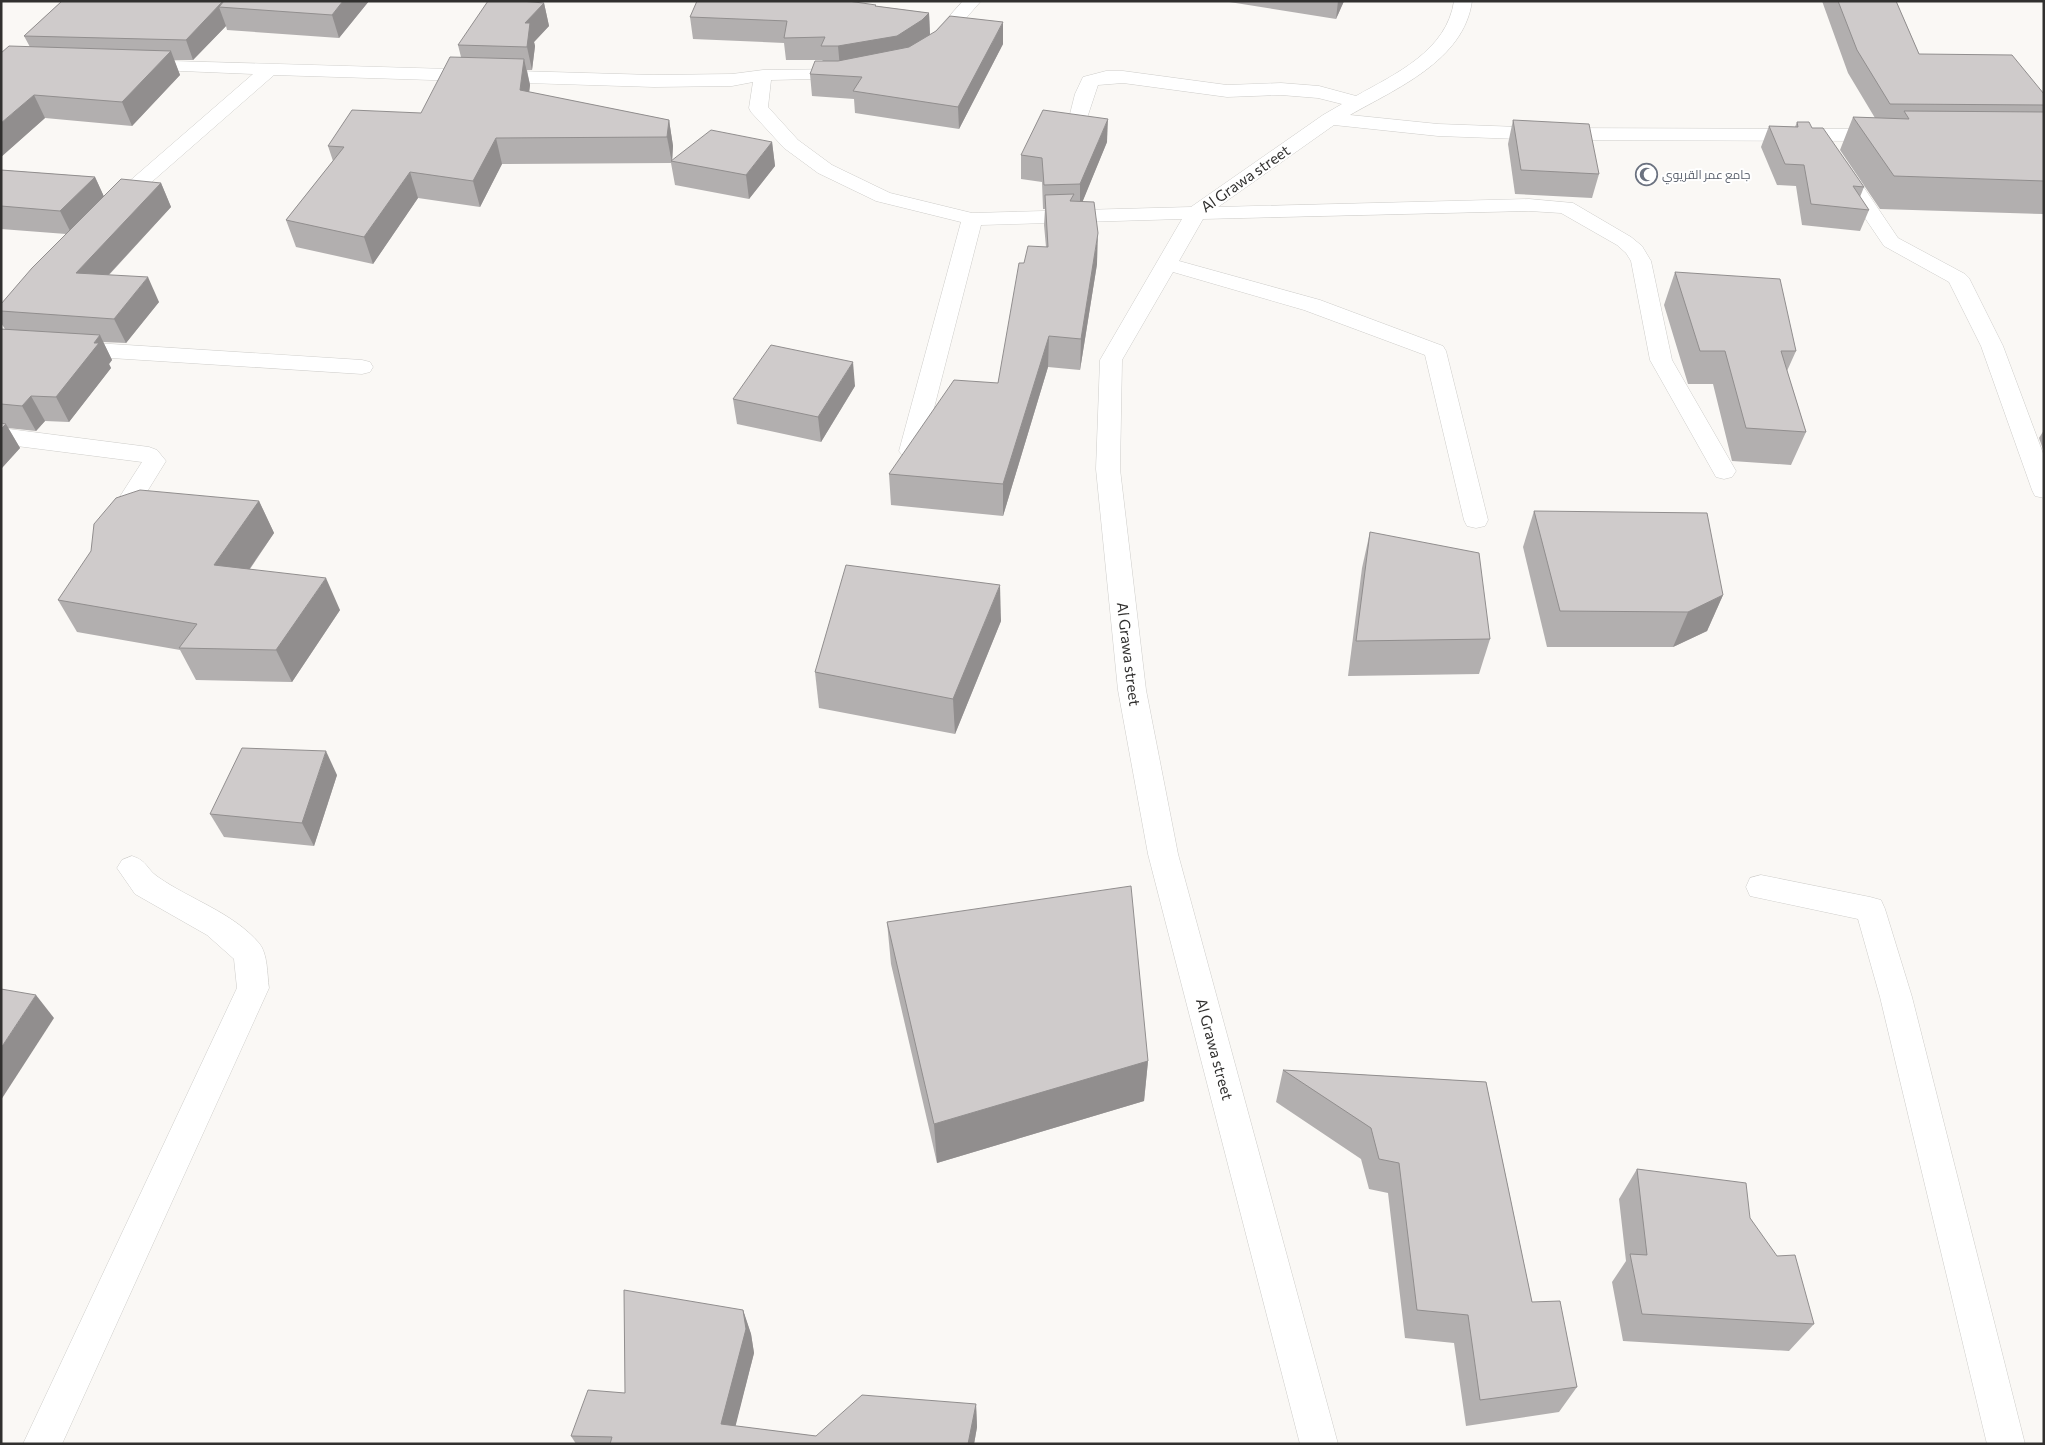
<svg xmlns="http://www.w3.org/2000/svg" width="2045" height="1445" font-family="Commissioner,Cairo,sans-serif">
<style>
.lines{fill:none;stroke-linecap:round;stroke-linejoin:round}
.minor-casing{stroke:#cecdca;stroke-width:1}
.minor{fill:#fff;fill-rule:evenodd}
.wall{fill:#b2afaf}
.shaded-wall{fill:#918e8e}
.building{fill:#cfcbcb;stroke:#918e8e}
.labels{text-anchor:middle;dominant-baseline:central;stroke-width:4;stroke-linejoin:round;paint-order:stroke}
.far-worship-label{font-size:12px;fill:#5b616d;stroke:#fff;text-anchor:start}
.street-label{font-size:15px;fill:#31302f;stroke:#fff}
</style>
<rect width="100%" height="100%" fill="#faf8f5"/>
<g class="lines">
<defs>
<g id="minor">
<polygon points="963,1 981,1 940,48 934,49 928,48 925,44 928,40"/>
<path d="M 1454,1 L 1472,1 C 1464,61 1395,89 1350,115 L 1438,124 L 1547,128 L 1883,129 L 1890,131 L 1893,135 L 1890,139 L 1883,141 L 1547,140 L 1438,136 L 1334,125 L 1218,207 L 1529,199 L 1573,203 L 1631,237 L 1642,246 L 1651,261 L 1672,360 L 1736,471 L 1732,477 L 1724,479 L 1716,477 L 1650,360 L 1631,261 L 1626,253 L 1617,245 L 1561,213 L 1529,211 L 1203,219 L 1179,261 L 1320,300 L 1443,346 L 1446,351 L 1488,520 L 1485,526 L 1476,528 L 1467,526 L 1464,520 L 1425,355 L 1304,310 L 1173,272 L 1122,360 L 1120,469 L 1146,690 L 1178,854 L 1338,1444 L 1300,1444 L 1148,854 L 1118,690 L 1096,469 L 1100,360 L 1182,219 L 981,225 L 923,451 L 919,456 L 911,459 L 903,456 L 899,451 L 961,222 L 876,201 L 818,173 L 784,148 L 751,112 L 749,108 L 753,82 L 732,86 L 654,87 L 274,75 L 139,193 C 129,203 122,215 107,211 L 104,207 L 125,185 L 253,74 L 133,69 L 130,65 L 133,61 L 139,60 L 654,75 L 732,74 L 763,70 L 848,69 L 854,70 L 857,74 L 854,78 L 771,80 L 768,107 L 798,140 L 832,165 L 890,193 L 972,213 L 1191,207 L 1323,115 L 1342,104 L 1318,98 L 1281,95 L 1227,97 L 1123,83 L 1098,85 L 1087,118 L 1085,122 L 1078,124 L 1071,122 L 1069,118 L 1075,94 L 1083,77 L 1106,71 L 1123,71 L 1227,85 L 1281,83 L 1319,86 L 1356,96 C 1395,74 1447,51 1454,1 Z"/>
<polygon points="1839,159 1846,161 1898,238 1965,274 1969,278 2003,346 2044,456 2044,498 2035,496 2032,490 1981,346 1949,282 1884,246 1829,165 1832,161"/>
<polygon points="1,337 362,360 370,362 373,367 370,372 362,374 1,351"/>
<polygon points="1,428 149,447 157,450 166,461 124,529 115,531 106,529 103,523 142,462 1,444"/>
<path d="M 132,856 C 148,861 146,869 158,877 C 191,900 232,912 259,943 C 268,954 267,974 269,988 L 62,1444 L 23,1444 L 237,988 L 234,959 L 207,935 L 135,894 L 117,868 L 122,860 Z"/>
<polygon points="1761,875 1870,897 1881,900 1885,909 1912,997 2025,1444 1987,1444 1880,997 1858,919 1750,896 1746,887 1750,878"/>
</g>
</defs>
<use href="#minor" class="minor-casing"/>
<use href="#minor" class="minor"/>
</g>
<g class="wall">
<polygon points="62,1 369,1 339,38 227,30 226,26 193,60 174,60 180,75 132,126 45,118 1,157 30,47 24,36"/>
<polygon points="1223,1 1344,1 1336,19"/>
<polygon points="1822,1 1896,1 1919,54 2044,94 2044,217 2043,214 1880,209 1840,150 1853,117 1875,118 1848,73"/>
<polygon points="544,3 549,26 534,42 535,46 532,70 527,70 530,85 529,92 669,120 673,146 672,160 772,142 775,166 749,199 675,185 671,163 502,164 480,207 418,198 373,264 296,247 286,220 333,161 328,146 421,113 461,57 458,45"/>
<polygon points="876,5 876,6 929,13 930,35 1003,44 959,129 855,113 854,99 812,96 810,74 823,61 822,60 786,60 784,43 693,39 690,17"/>
<polygon points="1513,120 1599,174 1592,198 1515,194 1508,144"/>
<polygon points="1797,122 1812,128 1864,187 1860,197 1869,210 1860,231 1802,225 1796,186 1777,185 1761,147 1769,126 1795,127"/>
<polygon points="1107,142 1082,202 1097,264 1080,370 1048,367 1003,516 891,505 889,474 998,383 1024,263 1046,247 1044,225 1045,209 1043,209 1042,182 1021,179 1021,155"/>
<polygon points="1,170 95,177 104,197 161,183 171,207 109,275 159,302 126,343 103,342 112,360 109,364 111,368 69,422 45,421 36,431 8,428 20,448 1,469 1,329 5,329 1,323 1,304 66,234 1,229"/>
<polygon points="1675,272 1796,351 1787,371 1806,432 1791,465 1732,461 1713,384 1688,384 1664,305"/>
<polygon points="855,386 821,442 737,424 733,399"/>
<polygon points="2044,430 2044,452 2039,438"/>
<polygon points="259,501 274,533 250,569 340,610 292,682 196,680 180,650 77,632 58,600"/>
<polygon points="1534,511 1723,595 1707,631 1673,647 1547,647 1523,547"/>
<polygon points="1370,532 1490,639 1479,674 1348,676 1362,568"/>
<polygon points="1001,621 955,734 819,708 815,672"/>
<polygon points="337,775 314,846 224,837 210,814"/>
<polygon points="887,922 1148,1061 1144,1101 937,1163 891,964"/>
<polygon points="1283,1070 1486,1082 1532,1302 1577,1387 1559,1412 1466,1426 1454,1343 1405,1338 1388,1193 1369,1189 1361,1159 1276,1102"/>
<polygon points="1637,1169 1750,1218 1814,1324 1789,1351 1623,1341 1612,1282 1626,1261 1619,1199"/>
<polygon points="743,1310 751,1334 754,1353 735,1426 816,1436 976,1404 977,1427 974,1444 576,1444 571,1436 625,1393"/>
</g>
<g class="shaded-wall">
<polygon points="223,1 219,7 226,26 193,60 186,40"/>
<polygon points="343,1 369,1 339,38 332,15"/>
<polygon points="1338,1 1344,1 1336,19"/>
<polygon points="544,3 549,26 534,42 535,46 532,70 527,47 525,23"/>
<polygon points="929,13 930,35 898,58 840,68 838,46"/>
<polygon points="1003,22 1003,44 959,129 958,107"/>
<polygon points="171,51 180,75 132,126 122,102"/>
<polygon points="524,59 530,85 526,116 520,90"/>
<polygon points="34,95 45,118 1,157 1,123"/>
<polygon points="1108,119 1107,142 1080,208 1080,184"/>
<polygon points="669,120 673,146 672,163 667,137"/>
<polygon points="496,138 502,164 480,207 473,181"/>
<polygon points="772,142 775,166 749,199 746,175"/>
<polygon points="410,172 418,198 373,264 364,237"/>
<polygon points="95,177 106,201 72,235 60,211"/>
<polygon points="161,183 171,207 88,297 76,273"/>
<polygon points="1098,233 1097,264 1080,370 1081,339"/>
<polygon points="148,277 159,302 126,343 114,319"/>
<polygon points="100,335 112,360 109,364 111,368 69,422 56,397 94,343"/>
<polygon points="1049,336 1048,367 1003,516 1003,484"/>
<polygon points="853,362 855,386 821,442 818,417"/>
<polygon points="31,396 45,421 36,431 22,406"/>
<polygon points="6,424 20,448 1,469 1,429"/>
<polygon points="259,501 274,533 230,597 214,565"/>
<polygon points="326,578 340,610 292,682 276,650"/>
<polygon points="1000,585 1001,621 955,734 953,699"/>
<polygon points="1723,595 1707,631 1673,647 1688,612"/>
<polygon points="326,751 337,775 314,846 302,823"/>
<polygon points="36,995 54,1018 1,1100 1,1048"/>
<polygon points="1148,1061 1144,1101 937,1163 934,1124"/>
<polygon points="743,1310 751,1334 754,1353 731,1444 721,1424"/>
<polygon points="976,1404 977,1427 974,1444 968,1444"/>
</g>
<g class="building">
<polygon points="62,1 223,1 186,40 24,36"/>
<polygon points="224,1 343,1 332,15 219,7"/>
<polygon points="488,1 521,1 544,3 525,23 530,23 527,47 458,45"/>
<polygon points="697,1 848,1 876,5 875,6 929,13 922,20 897,36 838,46 821,46 825,37 784,38 787,21 690,17"/>
<polygon points="1838,1 1896,1 1919,54 2012,55 2044,94 2044,105 1890,104 1857,50"/>
<polygon points="950,16 1003,22 958,107 853,91 862,77 810,74 815,61 838,61 909,47 936,31"/>
<polygon points="9,46 171,51 122,102 34,95 1,123 1,53"/>
<polygon points="450,57 524,59 520,90 669,120 667,137 496,138 473,181 410,172 364,237 286,220 344,147 328,146 352,110 421,113"/>
<polygon points="1043,110 1108,119 1080,184 1044,185 1042,158 1021,155"/>
<polygon points="1904,111 2044,112 2044,181 1894,176 1853,117 1909,119"/>
<polygon points="1513,120 1589,124 1599,174 1521,170"/>
<polygon points="1797,122 1809,122 1812,128 1823,128 1864,187 1853,186 1869,210 1811,204 1804,165 1785,164 1769,126 1798,127"/>
<polygon points="711,130 772,142 746,175 671,161"/>
<polygon points="1,170 95,177 60,211 1,206"/>
<polygon points="121,179 161,183 76,273 148,277 114,319 1,311 1,304 32,268"/>
<polygon points="1074,194 1070,201 1094,202 1098,233 1081,339 1049,336 1003,484 889,474 954,380 998,383 1019,263 1024,263 1028,246 1048,247 1045,195"/>
<polygon points="1675,272 1780,279 1796,351 1781,351 1806,432 1746,428 1725,351 1700,351"/>
<polygon points="1,329 100,335 94,343 99,343 56,397 31,396 22,406 1,404"/>
<polygon points="771,345 853,362 818,417 733,399"/>
<polygon points="1,423 6,424 1,429"/>
<polygon points="140,490 259,501 214,565 326,578 276,650 179,648 197,624 58,600 91,551 94,524 116,498"/>
<polygon points="1534,511 1707,513 1723,595 1688,612 1560,611"/>
<polygon points="1370,532 1479,553 1490,639 1356,641"/>
<polygon points="846,565 1000,585 953,699 815,672"/>
<polygon points="242,748 326,751 302,823 210,814"/>
<polygon points="1131,886 1148,1061 934,1124 887,922"/>
<polygon points="1,989 36,995 1,1048"/>
<polygon points="1283,1070 1486,1082 1532,1302 1560,1301 1577,1387 1480,1400 1468,1315 1417,1310 1399,1163 1379,1159 1371,1128"/>
<polygon points="1637,1169 1746,1183 1750,1218 1777,1256 1795,1255 1814,1324 1642,1314 1630,1254 1647,1255"/>
<polygon points="624,1290 743,1310 746,1329 721,1424 816,1436 862,1395 976,1404 968,1444 610,1444 612,1437 571,1436 588,1390 625,1393"/>
</g>
<defs>
<symbol id="mosque-ring" viewBox="-11 -11 22 22"><circle r="9.5" fill="#fff" stroke="#6b7280" stroke-width="1.5"/><path d="M3.5-4.9A6 6 0 1 0 3.5 4.9A5 5 0 1 1 3.5-4.9Z" fill="#6b7280"/></symbol>
</defs>
<g fill-rule="evenodd">
<use href="#mosque-ring" x="1634" y="162" width="25" height="25"/>
</g>
<g class="labels">
<g class="far-worship-label">
<text x="1662" y="174">جامع عمر القريوي</text>
</g>
<g class="street-label">
<text transform="translate(1245 178) rotate(-35)">Al Grawa street</text>
<text transform="translate(1129 654) rotate(83)">Al Grawa street</text>
<text transform="translate(1215 1049) rotate(75)">Al Grawa street</text>
</g>
</g>
<rect width="2045" height="1445" fill="none" stroke="#31302f" stroke-width="5"/>
</svg>
